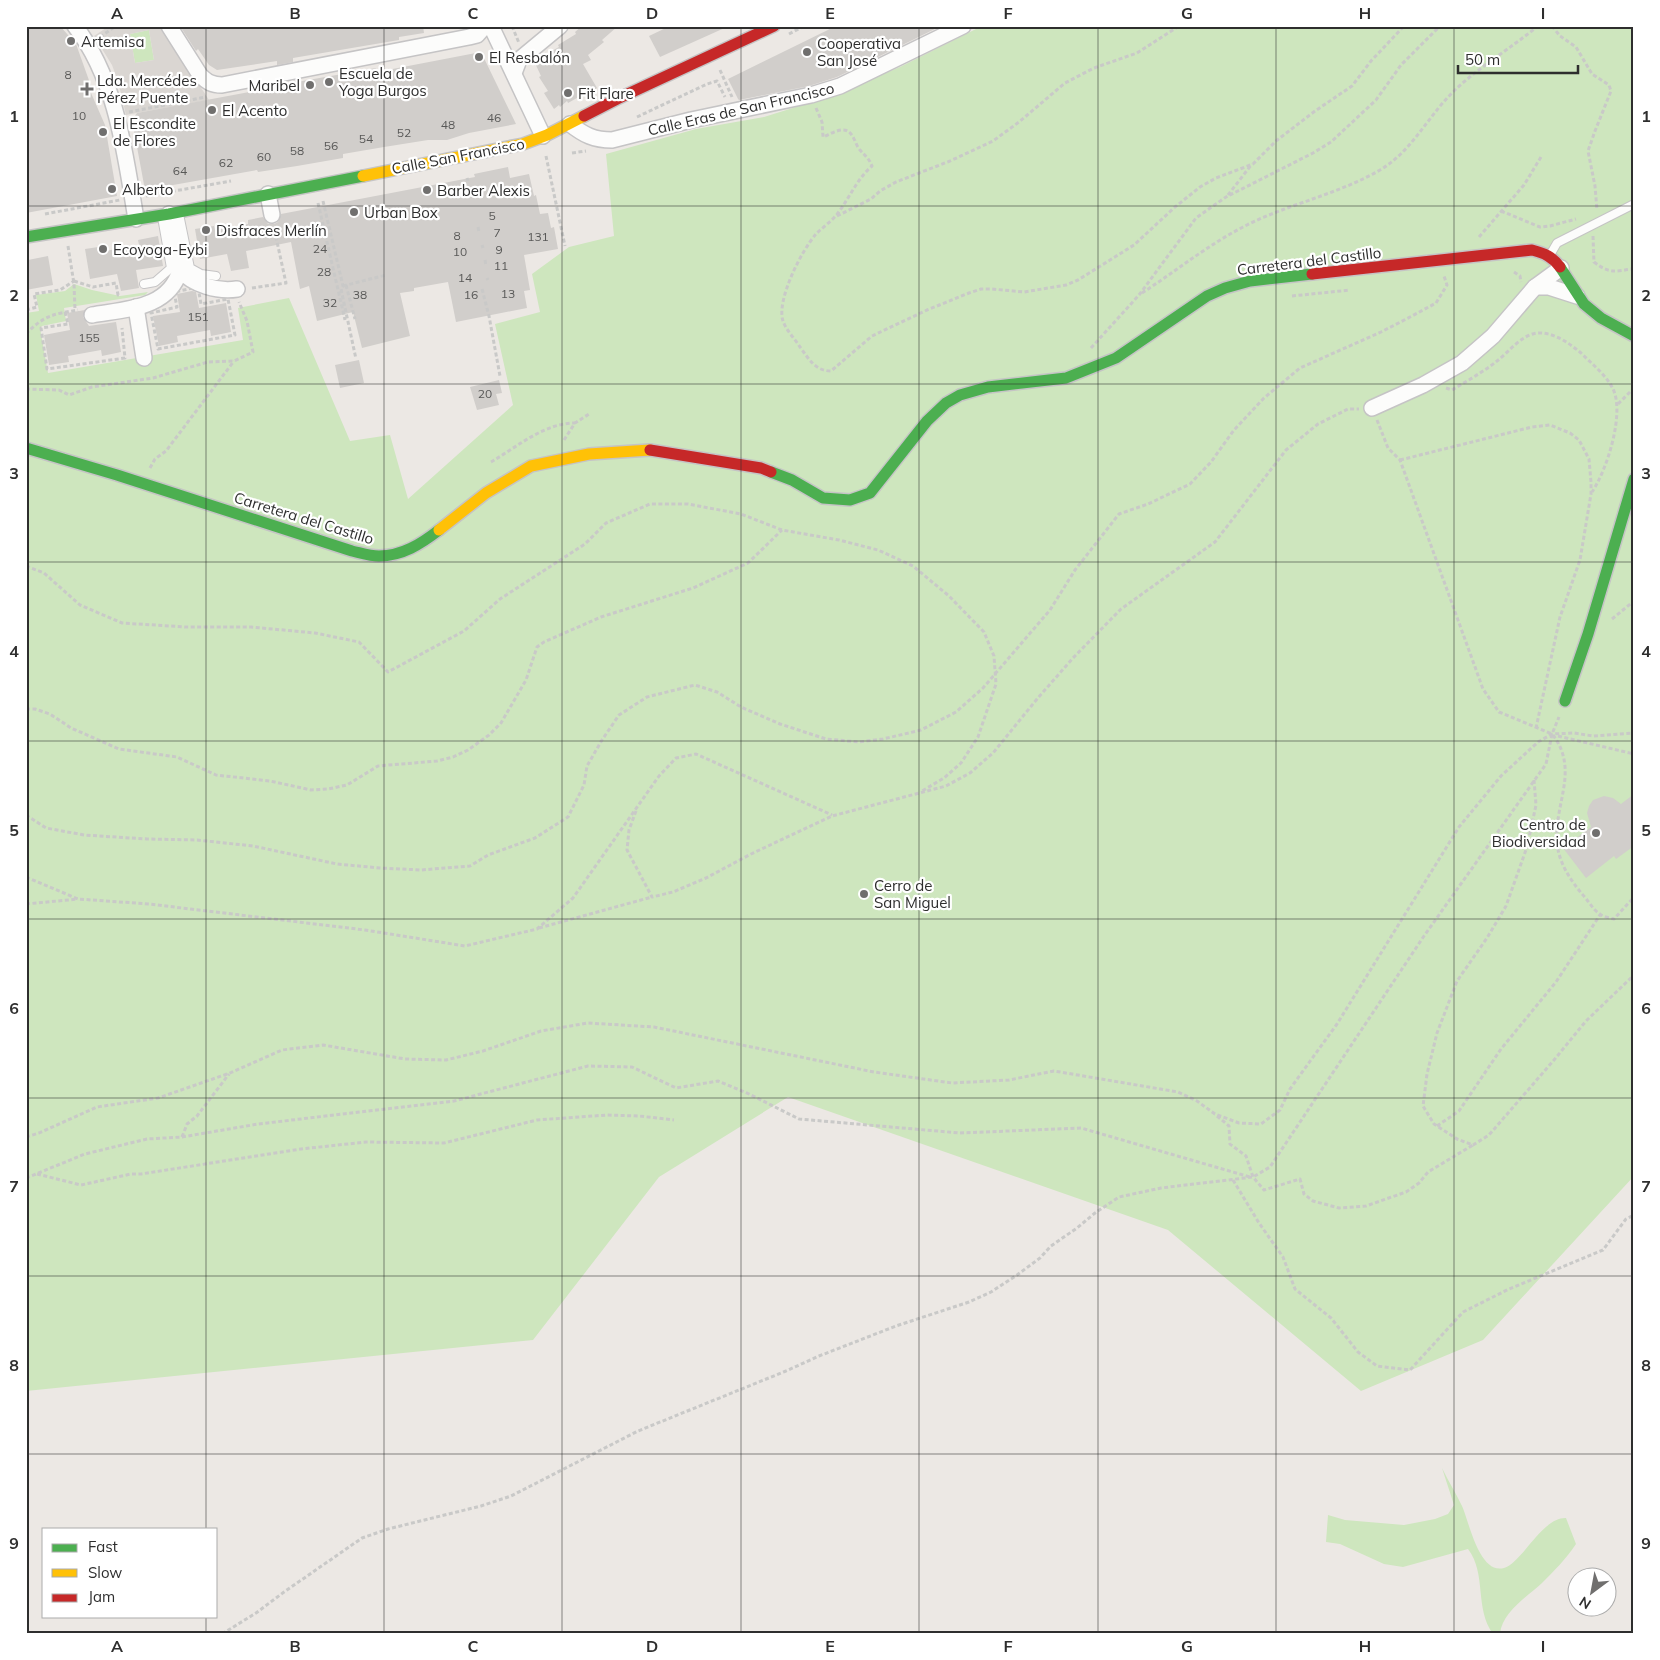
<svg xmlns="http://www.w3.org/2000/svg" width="1660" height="1660" font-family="Mulish,sans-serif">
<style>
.green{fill:#cee6be}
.plaza{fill:#dad6d2;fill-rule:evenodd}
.building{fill:#d1cecb}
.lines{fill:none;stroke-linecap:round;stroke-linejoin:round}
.lane-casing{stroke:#c5c4c5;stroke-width:10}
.street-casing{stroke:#c5c4c5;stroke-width:18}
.fast-casing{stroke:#c5c4c5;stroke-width:14}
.slow-casing{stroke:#c5c4c5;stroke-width:14}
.jam-casing{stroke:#c5c4c5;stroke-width:14}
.path{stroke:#c9c9c8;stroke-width:3;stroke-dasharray:4 2.5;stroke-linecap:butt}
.lane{stroke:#fcfcfb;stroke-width:8}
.street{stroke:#fcfcfb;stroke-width:15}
.fast{stroke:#4caf50;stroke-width:11}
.slow{stroke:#ffc107;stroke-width:11}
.jam{stroke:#c62828;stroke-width:11}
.grid{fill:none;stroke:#2e2e2e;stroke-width:1;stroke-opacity:0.55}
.poi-dot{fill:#706f6e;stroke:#fff;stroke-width:2}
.labels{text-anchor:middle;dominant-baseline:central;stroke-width:4.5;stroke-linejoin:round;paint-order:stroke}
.number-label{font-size:12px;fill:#585857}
.poi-label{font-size:15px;fill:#2e2e2e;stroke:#fff;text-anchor:start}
.street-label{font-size:15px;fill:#2e2e2e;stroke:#fff}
.neatline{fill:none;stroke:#2e2e2e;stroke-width:2}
.grid-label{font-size:16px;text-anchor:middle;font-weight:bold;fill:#2e2e2e}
</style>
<rect width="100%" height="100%" fill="#ece8e4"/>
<g class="green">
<polygon points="982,26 1634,26 1634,1176 1483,1340 1361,1391 1168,1230 788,1097 659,1177 533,1340 26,1391 26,313 39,311 36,295 65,291 74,284 92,290 120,296 148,292 145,295 64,308 66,321 42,326 40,328 48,373 243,340 238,308 289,298 350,441 390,435 408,499 513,405 495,324 540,312 532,274 569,247 614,236 606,154 696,129 764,117 828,97 900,67"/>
<polygon points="149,30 154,60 135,63 130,34"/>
<path d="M 1442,1468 C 1448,1481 1456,1493 1462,1506 C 1469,1521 1479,1575 1504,1568 C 1522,1563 1542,1517 1566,1518 L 1576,1544 C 1566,1559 1554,1571 1542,1583 C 1527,1597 1502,1612 1500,1634 L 1493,1634 C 1474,1608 1487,1574 1468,1549 L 1403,1567 L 1384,1564 L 1340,1544 L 1326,1542 L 1328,1515 L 1345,1520 L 1404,1525 L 1435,1519 L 1448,1514 L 1454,1505 Z"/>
</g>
<path class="plaza" d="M 109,26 L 161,26 L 209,100 L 126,115 L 118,81 L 112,65 L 94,36 ZM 149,30 L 154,60 L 135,63 L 130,34 Z"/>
<g class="building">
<polygon points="26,26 60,26 76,44 91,86 88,86 105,125 117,196 26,213"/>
<polygon points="180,26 423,26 424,33 399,37 399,40 293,58 293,62 277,65 277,61 217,70 209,65 198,49 196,51"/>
<polygon points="582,26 618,26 602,40 604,42 588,55 591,60 583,64 597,88 585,96 584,94 568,103 567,101 560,107 559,105 554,109 544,93 548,91 539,77 541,76 534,61 559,47 558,45 576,34 575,32"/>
<polygon points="670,26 729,26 660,57 649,36"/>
<polygon points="836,26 941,26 837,77 809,86 739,100 738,99 728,79"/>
<polygon points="481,52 516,124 469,133 447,140 428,140 384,147 343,154 343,158 297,166 258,172 257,170 145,190 132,120 137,113 266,89 279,86 279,84 297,80 297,82 376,68 377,72"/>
<polygon points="508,167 510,178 529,174 534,196 536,195 540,214 548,213 551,228 554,227 558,249 524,255 530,290 524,291 527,308 456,322 448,282 414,288 414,291 400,293 410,336 362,348 353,312 317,321 309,286 300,289 291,242 246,251 249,268 231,271 227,254 200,259 195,229 214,226 215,230 248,224 248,220 263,217 268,224 274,224 278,222 281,214 475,177 474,174"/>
<polygon points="158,236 163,266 136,270 139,288 121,291 117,274 90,279 85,249 105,246 105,251 139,245 138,240"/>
<polygon points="48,256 53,285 26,290 26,266 29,265 28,260"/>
<polygon points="192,291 196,292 199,308 226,303 231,332 211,336 210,330 177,336 178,342 159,346 153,316 180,312 177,294"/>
<polygon points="85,310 83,317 89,326 116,322 121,352 102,356 101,350 68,356 69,362 49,365 44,335 70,330 67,313"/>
<polygon points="359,360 364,383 340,388 335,365"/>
<polygon points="499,380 502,393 496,394 499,405 477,410 470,387"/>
<polygon points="1634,794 1634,846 1616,859 1614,856 1586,878 1563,848 1591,827 1587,813 1589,806 1593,800 1604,796 1613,798 1621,804"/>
</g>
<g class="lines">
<defs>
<g id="lane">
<polyline points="179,214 190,268 201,274 216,276"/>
<polyline points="1550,255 1557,243 1634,204"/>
<polyline points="144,284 155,282 171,268 162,217"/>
</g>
<g id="street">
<path d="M 75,26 C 117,80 125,154 136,219"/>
<path d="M 169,26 L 200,75 C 207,82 212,85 222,85 L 469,37 L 477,35 L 485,26"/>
<polyline points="491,26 543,136"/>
<polyline points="514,73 519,60 560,26"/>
<path d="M 570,124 C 584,135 594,140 612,140 L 691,120 L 811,95 L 840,86 L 963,26"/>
<polyline points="268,194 272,215"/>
<path d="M 169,214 L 180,270 C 193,285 218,292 237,289"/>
<polyline points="1535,287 1549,287 1577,296"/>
<polyline points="136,307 144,358"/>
<path d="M 92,315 C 126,309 169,309 180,270"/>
<polyline points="1372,408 1423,385 1462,363 1493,336 1535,287 1561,268"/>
</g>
<g id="fast">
<polyline points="26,237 169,214 363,176"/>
<polyline points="1560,267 1584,304 1601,318 1634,336"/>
<path d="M 26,448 L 117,475 L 352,551 C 361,553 370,556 379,556 C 402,556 421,544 439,530"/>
<polyline points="771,472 792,480 823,498 850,500 870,493 927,421 946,403 960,395 988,387 1066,378 1116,358 1207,296 1225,288 1250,281 1312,274"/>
<polyline points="1565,701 1588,634 1634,479"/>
</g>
<g id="slow">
<polyline points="363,176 523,144 547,135 584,116"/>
<polyline points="439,530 486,493 531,466 589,454 650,450"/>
</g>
<g id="jam">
<polyline points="584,116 617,99 774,26"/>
<path d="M 1312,274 L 1532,250 C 1544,253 1553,257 1560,267"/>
<polyline points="650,450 761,468 771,472"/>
</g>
</defs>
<use href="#lane" class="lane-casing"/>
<use href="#street" class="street-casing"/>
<use href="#fast" class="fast-casing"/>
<use href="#slow" class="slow-casing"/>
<use href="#jam" class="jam-casing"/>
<g class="path">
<polyline points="512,26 519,43"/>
<polyline points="1552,26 1560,36 1576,47 1592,74 1609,85 1611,91 1595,131 1588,151 1595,186 1597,210"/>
<polyline points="789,34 804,26"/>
<polyline points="100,37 116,26"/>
<polyline points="720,70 732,97"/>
<path d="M 816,108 L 822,122 L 823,137 C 835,132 847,123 854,139 C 856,142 857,147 860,150 C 865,156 869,158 872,166 C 857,179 850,197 838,213 C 832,221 823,227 816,234 C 802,250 776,300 783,321 C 786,330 795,339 800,347 C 809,359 815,371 831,371 L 872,336 L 927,310 L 969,293 L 981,289 L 992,289 L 1024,292 L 1066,285 L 1078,280 L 1134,245 L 1175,207 L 1200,187 L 1216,178 L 1253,164 L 1276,141 L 1315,111 L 1352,86 L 1371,61 L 1404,26"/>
<polyline points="129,112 206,97"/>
<polyline points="637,117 707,84 717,81 725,97"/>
<polyline points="572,153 586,151"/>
<polyline points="546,156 565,246"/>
<polyline points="467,178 468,181"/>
<polyline points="470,191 471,193"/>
<polyline points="1228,195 1252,164"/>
<polyline points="146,196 231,181"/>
<polyline points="323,201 343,286 341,289 356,359"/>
<polyline points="318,203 345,320"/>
<polyline points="1501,211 1540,227 1550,226 1576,219"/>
<polyline points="45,214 120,200"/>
<polyline points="837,216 871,199 880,191 896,182 950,161 993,141 1019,122 1065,83 1094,68 1137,53 1179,26"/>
<polyline points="478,227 479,232"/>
<path d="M 1593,236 L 1594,262 C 1608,273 1614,272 1631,269 L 1634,271"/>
<polyline points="1479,237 1524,185 1541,157"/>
<polyline points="482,245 483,248"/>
<polyline points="68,246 74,284 75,310"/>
<polyline points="485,260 486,266"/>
<polyline points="1514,272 1520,276 1521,282"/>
<polyline points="487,278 488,280"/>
<polyline points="74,281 93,287 116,283 118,295 120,294"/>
<polyline points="346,285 355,319"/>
<polyline points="343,286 386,275"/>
<polygon points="198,287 201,304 228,299 235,335 158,349 151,313 177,307 174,292"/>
<polyline points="252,288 286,283 274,228"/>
<polyline points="482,289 489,316 500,376"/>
<path d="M 1142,293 C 1176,271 1208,245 1243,227 C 1287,204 1337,195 1380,170 C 1412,151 1426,119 1452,93 C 1477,68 1510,49 1538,26"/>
<polyline points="1292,296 1350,290"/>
<polyline points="26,310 37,307 34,294 60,290 74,281"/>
<polyline points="65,312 68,324 41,328 47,369 125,358 122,328"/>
<path d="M 26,334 C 44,315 54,314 78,310"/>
<polyline points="1091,348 1139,295 1196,218 1226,197 1313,153 1331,142 1376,100 1401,65 1440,26"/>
<path d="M 1446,388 L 1452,390 C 1467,381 1483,372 1497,361 C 1509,352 1521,335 1537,333 C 1554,332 1569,343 1581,353 C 1592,364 1604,373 1612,387 C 1626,411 1607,470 1592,492"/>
<polyline points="26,389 59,390 69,395 92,387 153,378 208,362 234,361 253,352 247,321 239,302"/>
<polyline points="1618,404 1634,388"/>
<polyline points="1377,420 1388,448 1400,460 1483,689 1499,712 1552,734"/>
<polyline points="564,440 575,423 589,414"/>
<polyline points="1400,460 1532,427 1550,425 1570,433 1579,440 1589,459 1591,482 1591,494 1580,560 1560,617 1536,728"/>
<path d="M 491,462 C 517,447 544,423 575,423"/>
<polyline points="150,468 155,459 166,451 234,361"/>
<polyline points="26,566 44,573 80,605 122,623 186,627 251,627 315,633 359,642 388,672 464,631 500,599 585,544 606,523 650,504 688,504 741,514 782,530 839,540 878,550 913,566 949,596 984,632 994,656 996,684 978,737 961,763 944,778 922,791"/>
<polyline points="1612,619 1634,601"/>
<polyline points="26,709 35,709 50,714 71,728 119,749 177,757 216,775 270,781 311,790 328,789 347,785 378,766 437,761 453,757 468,750 489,735 501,723 526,680 537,647 544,642 601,617 693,588 748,563 782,530"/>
<path d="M 1553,735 C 1579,770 1555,802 1557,839 C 1557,860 1569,878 1582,894 C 1588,900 1593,910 1600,914 C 1603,917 1610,918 1614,919 L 1634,897"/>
<polyline points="1558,736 1634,754"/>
<polyline points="1534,780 1536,805 1527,847 1506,906 1487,938 1457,981 1437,1033 1427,1074 1423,1106 1434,1124 1457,1139 1473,1145 1489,1135 1554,1060 1586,1021 1634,975"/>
<polyline points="636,811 629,830 627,850 652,897 673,892 706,878 751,854 832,816 946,786 970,773 993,753 1037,699 1073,658 1121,609 1215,542 1286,450 1318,424 1348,409 1359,409"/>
<polyline points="26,815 46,828 84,835 147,839 197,840 253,846 337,864 380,868 421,870 470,866 488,855 535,838 568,817 584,785 587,766 602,740 619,715 647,697 695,685 717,692 741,707 780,724 826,739 859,742 883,739 921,730 956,712 983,688 1050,610 1075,570 1119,514 1148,504 1190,484 1211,462 1234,430 1264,398 1300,368 1381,332 1412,316 1436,303 1447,285 1444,276"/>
<polyline points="26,877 78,899 149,904 365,930 465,946 537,929 573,898 659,776 676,758 696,754 832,815"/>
<polyline points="26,904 78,899"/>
<polyline points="539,928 652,897"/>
<polyline points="1217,1116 1229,1126 1230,1144 1246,1156 1253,1177 1264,1190 1300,1179 1304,1194 1313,1201 1339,1208 1366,1206 1406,1192 1419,1183 1428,1172 1473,1145"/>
<polyline points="1437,1126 1459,1111 1501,1049 1556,982 1600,915"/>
<polyline points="26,1137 39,1133 97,1107 158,1098 230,1073 282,1050 323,1045 405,1059 446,1060 483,1051 541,1031 588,1023 654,1027 874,1072 952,1083 1009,1080 1054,1071 1178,1092 1197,1101 1215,1114 1239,1123 1261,1124 1280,1110 1290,1089 1337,1024 1459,827 1501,776 1538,742 1552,734 1574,733 1593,736 1634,733"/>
<polyline points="182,1137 187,1124 197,1116 229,1074"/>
<polyline points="37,1174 81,1185 131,1174 141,1174 301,1149 366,1142 444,1143 537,1120 607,1115 639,1116 674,1120"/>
<polyline points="26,1178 85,1154 147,1139 182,1137 258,1124 454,1101 588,1066 632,1067 676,1088 718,1081 747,1093 799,1119 960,1133 1081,1128 1250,1177"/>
<polyline points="1233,1180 1259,1223 1283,1257 1295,1289 1331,1318 1358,1352 1377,1366 1410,1370 1463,1312 1509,1289 1603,1250 1626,1219 1634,1215"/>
<polyline points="222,1634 256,1613 284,1592 362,1538 388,1529 481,1506 511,1496 638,1431 786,1371 819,1356 896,1326 969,1302 991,1292 1017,1275 1040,1258 1051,1246 1077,1228 1095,1213 1119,1197 1161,1188 1253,1177 1270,1167 1424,936 1546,764 1552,734 1559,717"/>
</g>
<use href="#lane" class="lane"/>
<use href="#street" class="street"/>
<use href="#fast" class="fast"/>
<use href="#slow" class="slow"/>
<use href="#jam" class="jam"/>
</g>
<path class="grid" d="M 206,26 L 206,1529M 384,26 L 384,1634M 562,26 L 562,1634M 741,26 L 741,1634M 919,26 L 919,1634M 1098,26 L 1098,1634M 1276,26 L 1276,1634M 1454,26 L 1454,1634M 26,206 L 1634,206M 26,384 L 1634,384M 26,562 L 1634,562M 26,741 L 1634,741M 26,919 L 1634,919M 26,1098 L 1634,1098M 26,1276 L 1634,1276M 26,1454 L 1634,1454M 206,1616 L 206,1634"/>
<g class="poi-dot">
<circle cx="71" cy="41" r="5"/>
<circle cx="807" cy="52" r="5"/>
<circle cx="479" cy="57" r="5"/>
<circle cx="329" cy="82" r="5"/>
<circle cx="310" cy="85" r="5"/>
<path d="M84.5 81.5h5v5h5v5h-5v5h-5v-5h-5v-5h5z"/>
<circle cx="568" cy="93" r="5"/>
<circle cx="212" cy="110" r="5"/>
<circle cx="103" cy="132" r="5"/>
<circle cx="112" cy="189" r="5"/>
<circle cx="427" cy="190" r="5"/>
<circle cx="354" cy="212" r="5"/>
<circle cx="206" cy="230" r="5"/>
<circle cx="103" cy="249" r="5"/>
<circle cx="1596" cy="833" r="5"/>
<circle cx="864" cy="894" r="5"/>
</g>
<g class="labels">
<g class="number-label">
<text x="68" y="74">8</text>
<text x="79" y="115">10</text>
<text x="494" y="117">46</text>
<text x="448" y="124">48</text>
<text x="404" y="132">52</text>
<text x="366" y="138">54</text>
<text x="331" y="145">56</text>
<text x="297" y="150">58</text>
<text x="264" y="156">60</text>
<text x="226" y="162">62</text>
<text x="180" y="170">64</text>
<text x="492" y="215">5</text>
<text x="497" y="232">7</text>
<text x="457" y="235">8</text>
<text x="538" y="236">131</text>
<text x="320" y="248">24</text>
<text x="499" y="249">9</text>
<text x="460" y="251">10</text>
<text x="501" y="265">11</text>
<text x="324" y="271">28</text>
<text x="465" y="277">14</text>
<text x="508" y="293">13</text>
<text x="360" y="294">38</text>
<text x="471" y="294">16</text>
<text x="330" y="302">32</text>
<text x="198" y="316">151</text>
<text x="89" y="337">155</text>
<text x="485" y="393">20</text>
</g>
<g class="poi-label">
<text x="81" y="41">Artemisa</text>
<text x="817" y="43">Cooperativa<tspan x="817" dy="17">San José</tspan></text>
<text x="489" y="57">El Resbalón</text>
<text x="339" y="73">Escuela de<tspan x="339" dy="17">Yoga Burgos</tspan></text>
<text x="97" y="80">Lda. Mercédes<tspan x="97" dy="17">Pérez Puente</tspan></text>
<text x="300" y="85" text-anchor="end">Maribel</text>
<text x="578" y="93">Fit Flare</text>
<text x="222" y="110">El Acento</text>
<text x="113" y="123">El Escondite<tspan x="113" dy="17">de Flores</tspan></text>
<text x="122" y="189">Alberto</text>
<text x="437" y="190">Barber Alexis</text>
<text x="364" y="212">Urban Box</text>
<text x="216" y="230">Disfraces Merlín</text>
<text x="113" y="249">Ecoyoga-Eybi</text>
<text x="1586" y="824" text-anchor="end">Centro de<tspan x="1586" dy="17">Biodiversidad</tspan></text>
<text x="874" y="885">Cerro de<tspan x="874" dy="17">San Miguel</tspan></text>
</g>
<g class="street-label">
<text transform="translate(741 109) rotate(-13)">Calle Eras de San Francisco</text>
<text transform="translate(458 156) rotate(-11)">Calle San Francisco</text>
<text transform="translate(1309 261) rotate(-7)">Carretera del Castillo</text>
<text transform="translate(304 518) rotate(17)">Carretera del Castillo</text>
</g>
</g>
<rect width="1660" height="1660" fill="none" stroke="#ffffff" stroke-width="55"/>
<rect x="42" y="1528" width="175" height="90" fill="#ffffff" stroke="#ababab"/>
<rect x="52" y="1544" width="25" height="8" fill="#4caf50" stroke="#ababab"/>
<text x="88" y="1552" font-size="15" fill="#2e2e2e">Fast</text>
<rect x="52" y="1569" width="25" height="8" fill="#ffc107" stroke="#ababab"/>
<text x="88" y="1578" font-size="15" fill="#2e2e2e">Slow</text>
<rect x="52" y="1594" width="25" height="8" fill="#c62828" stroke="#ababab"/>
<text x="88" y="1602" font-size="15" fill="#2e2e2e">Jam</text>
<g transform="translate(1592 1592) rotate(212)"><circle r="24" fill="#ffffff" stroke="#ababab"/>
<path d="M0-4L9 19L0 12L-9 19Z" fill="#706f6e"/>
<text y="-8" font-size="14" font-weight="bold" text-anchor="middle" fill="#2e2e2e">N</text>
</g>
<path d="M1458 65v8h120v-8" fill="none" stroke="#2e2e2e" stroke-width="2.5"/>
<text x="1465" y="65" font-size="15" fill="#2e2e2e" stroke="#ffffff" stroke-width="4" paint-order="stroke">50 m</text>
<rect x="28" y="28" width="1604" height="1604" class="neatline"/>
<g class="grid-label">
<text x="117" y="19">A</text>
<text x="295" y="19">B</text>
<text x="473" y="19">C</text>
<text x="652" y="19">D</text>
<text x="830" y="19">E</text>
<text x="1008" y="19">F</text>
<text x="1187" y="19">G</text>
<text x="1365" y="19">H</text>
<text x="1543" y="19">I</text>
<text x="14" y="122">1</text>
<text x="1646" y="122">1</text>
<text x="14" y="301">2</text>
<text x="1646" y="301">2</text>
<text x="14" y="479">3</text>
<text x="1646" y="479">3</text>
<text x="14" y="657">4</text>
<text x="1646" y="657">4</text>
<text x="14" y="836">5</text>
<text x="1646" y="836">5</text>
<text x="14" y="1014">6</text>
<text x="1646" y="1014">6</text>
<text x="14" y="1192">7</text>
<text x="1646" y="1192">7</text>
<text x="14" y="1371">8</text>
<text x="1646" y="1371">8</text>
<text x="14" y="1549">9</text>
<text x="1646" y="1549">9</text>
<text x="117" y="1652">A</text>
<text x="295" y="1652">B</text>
<text x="473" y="1652">C</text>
<text x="652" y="1652">D</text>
<text x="830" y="1652">E</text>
<text x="1008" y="1652">F</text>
<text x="1187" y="1652">G</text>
<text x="1365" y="1652">H</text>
<text x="1543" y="1652">I</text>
</g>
</svg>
